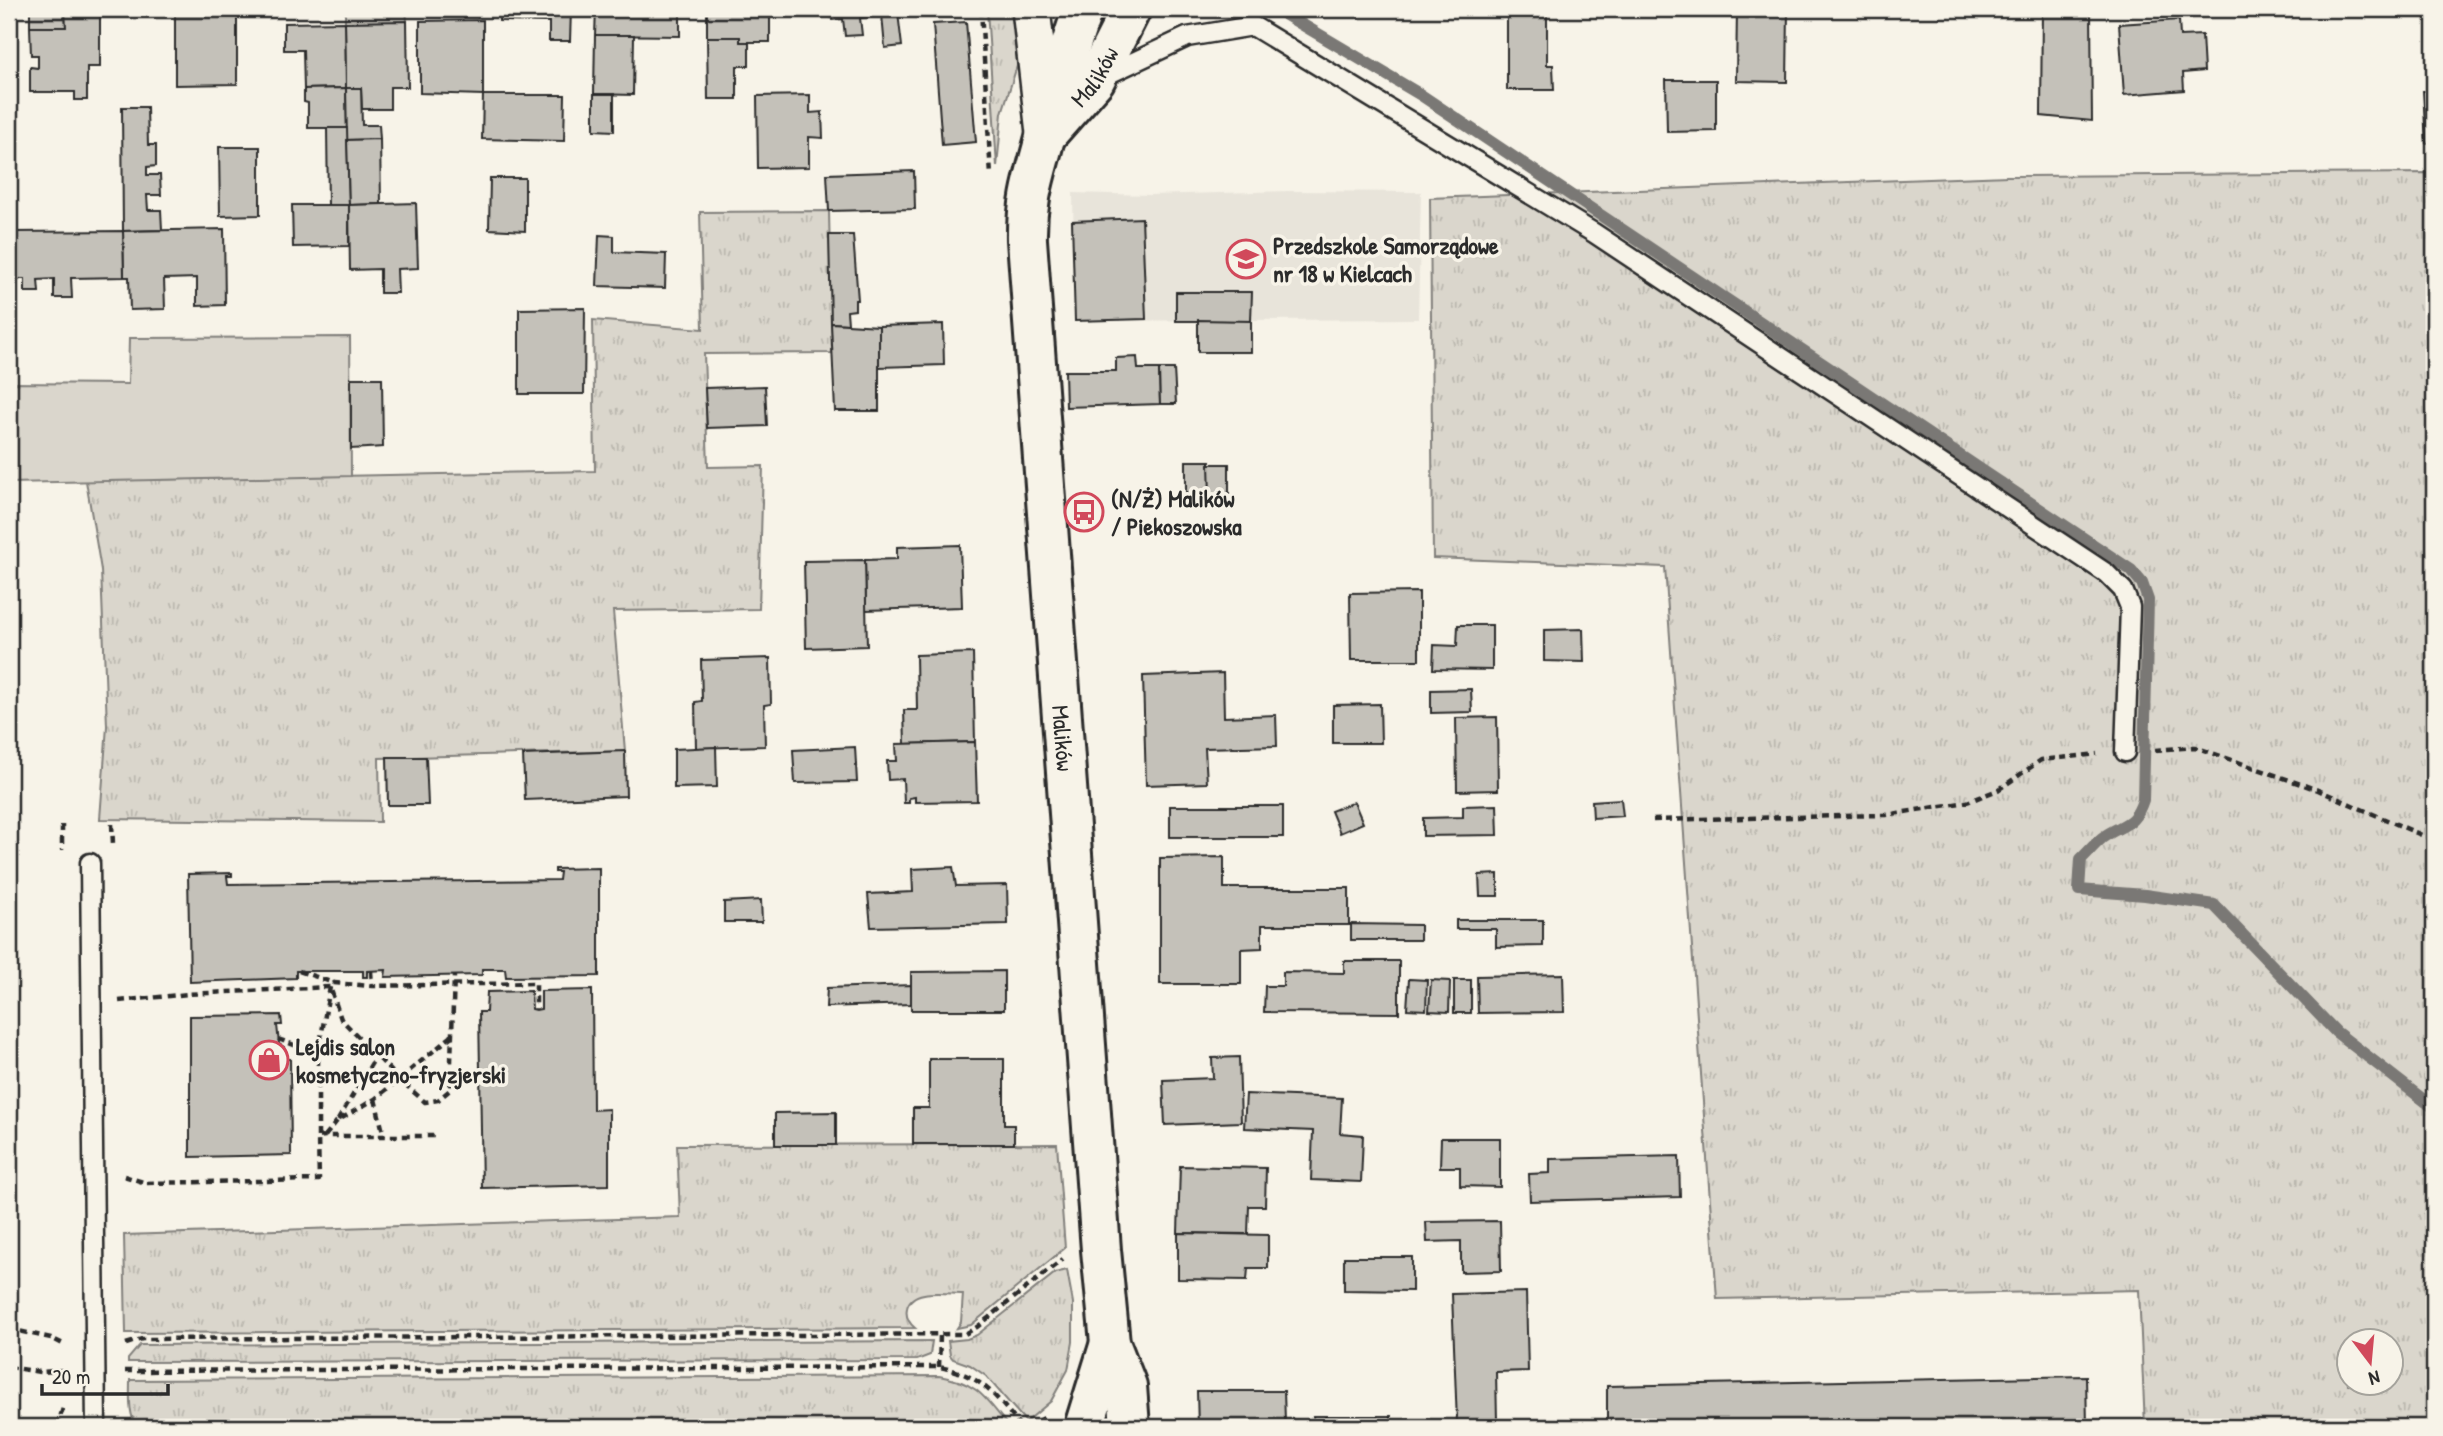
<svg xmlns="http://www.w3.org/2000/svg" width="2443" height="1436" font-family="'Patrick Hand',sans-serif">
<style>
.built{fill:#e8e4da}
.grass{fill:url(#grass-tufts);stroke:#82807c;stroke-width:2;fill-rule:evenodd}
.garden{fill:#dad6cc;stroke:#82807c;stroke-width:2}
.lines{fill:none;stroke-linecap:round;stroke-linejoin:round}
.stream{stroke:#7a7874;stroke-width:12}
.building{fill:#c4c1b9;stroke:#2b2b2b;stroke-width:2}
.lane-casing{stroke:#2b2b2b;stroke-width:23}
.street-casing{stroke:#2b2b2b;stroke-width:42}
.secondary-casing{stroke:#2b2b2b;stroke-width:44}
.path{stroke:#2b2b2b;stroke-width:4.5;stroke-dasharray:7 5;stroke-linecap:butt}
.lane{stroke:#f7f3e8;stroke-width:18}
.street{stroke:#f7f3e8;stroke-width:37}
.secondary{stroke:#f7f3e8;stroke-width:38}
.labels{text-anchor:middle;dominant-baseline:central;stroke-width:7;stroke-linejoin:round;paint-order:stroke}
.street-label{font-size:24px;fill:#2b2b2b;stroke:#f7f3e8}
.poi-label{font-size:24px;font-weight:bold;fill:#2b2b2b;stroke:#f7f3e8;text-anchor:start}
</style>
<defs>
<pattern id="grass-tufts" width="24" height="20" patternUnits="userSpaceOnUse" patternTransform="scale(1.75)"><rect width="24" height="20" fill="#dad6cc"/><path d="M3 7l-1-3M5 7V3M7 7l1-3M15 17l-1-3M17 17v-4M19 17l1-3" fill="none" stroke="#bbb8af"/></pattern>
</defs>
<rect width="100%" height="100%" fill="#f7f3e8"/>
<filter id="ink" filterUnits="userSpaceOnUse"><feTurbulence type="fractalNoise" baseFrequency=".0143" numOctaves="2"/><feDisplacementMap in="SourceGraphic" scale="14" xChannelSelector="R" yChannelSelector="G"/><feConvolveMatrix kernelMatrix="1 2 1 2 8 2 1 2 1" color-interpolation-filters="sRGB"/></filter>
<g filter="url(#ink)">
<polygon class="built" points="1290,191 1421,192 1418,319 1075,321 1073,193 1150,195"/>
<g class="grass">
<polygon points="987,9 1013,9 1018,51 1017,66 1002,113 997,167"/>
<path d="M 2434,173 L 2434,1427 L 2145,1427 L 2139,1290 L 1717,1299 L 1665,567 L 1433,558 L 1430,198 L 2008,176 ZM 2348,1342 L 2390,1342 L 2390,1384 L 2348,1384 Z"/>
<polygon points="829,211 832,353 704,354 708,467 763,466 759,609 613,611 625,751 379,758 380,822 100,819 107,726 101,570 86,481 595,471 593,320 703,329 700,212"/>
<path d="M 1057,1144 L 1065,1248 L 971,1325 L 957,1328 L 961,1322 L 963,1294 C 946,1294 911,1287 907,1308 C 905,1317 909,1323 915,1328 L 126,1333 L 124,1235 L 680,1217 L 677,1145 Z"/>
<polygon points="1067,1270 1073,1303 1073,1342 1068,1370 1051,1401 1026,1422 986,1376 970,1365 953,1359 950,1355 948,1341 967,1339 977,1335 1055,1273"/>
<polygon points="932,1341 930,1355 917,1360 128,1362 128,1359 140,1345"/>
<path d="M 939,1376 C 979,1383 985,1398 1009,1427 L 137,1427 C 128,1414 130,1396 130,1380 Z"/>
</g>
<g class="garden">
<polygon points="345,9 406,9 407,21 345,22"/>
<polygon points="350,337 351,476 9,483 9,383 128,384 129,338"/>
</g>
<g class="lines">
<path class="stream" d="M 1276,9 L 1421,95 L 2131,570 L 2142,583 L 2148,600 L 2143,800 C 2134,828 2122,823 2102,838 C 2095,844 2088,852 2081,859 L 2079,890 L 2145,895 L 2214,905 L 2336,1032 L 2434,1108"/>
</g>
<g class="building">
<polygon points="30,9 65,9 66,27 30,27"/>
<polygon points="65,9 100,9 100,67 87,67 87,100 75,100 75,92 30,92 30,67 38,68 38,55 31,55 30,27 66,27"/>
<polygon points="499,9 571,9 570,41 549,41 549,22 499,21"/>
<polygon points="596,9 680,9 680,36 595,35"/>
<polygon points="707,9 770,9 770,42 740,42 740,37 707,37"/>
<polygon points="830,9 920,9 920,11 898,13 902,46 885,48 882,15 860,18 862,35 845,36 843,19 832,20"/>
<polygon points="1507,9 1547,9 1547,65 1553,65 1554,90 1507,90"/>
<polygon points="1737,9 1788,9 1787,82 1736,81"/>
<polygon points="2042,9 2091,9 2092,121 2041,116"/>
<polygon points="175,15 237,15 237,84 175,85"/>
<polygon points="483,20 483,95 420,93 420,21"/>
<polygon points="2179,20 2180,36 2202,35 2204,71 2183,73 2184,90 2124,95 2119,24"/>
<polygon points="407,21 408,87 390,87 390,109 362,109 361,88 346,88 345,22"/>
<polygon points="345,22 346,88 304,89 303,50 284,50 284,23"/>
<polygon points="966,22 976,142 942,145 933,24"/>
<polygon points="595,35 634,35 633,95 594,94"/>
<polygon points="707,37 740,37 740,42 749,42 749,66 737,66 737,99 708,99"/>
<polygon points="1666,80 1716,80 1716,131 1667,132"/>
<polygon points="346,88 347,128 308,128 308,103 304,102 304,89"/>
<polygon points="346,88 361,88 362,125 379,125 380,139 347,140"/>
<polygon points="2423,91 2434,91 2434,142 2426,143"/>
<polygon points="594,94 614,94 614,131 594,130"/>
<polygon points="483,95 565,95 564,141 482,139"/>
<polygon points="810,95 810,113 822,112 823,138 809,137 809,167 758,168 757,96"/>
<polygon points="122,107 147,107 148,145 156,145 156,166 147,167 147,175 160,175 161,195 147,195 148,210 161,210 162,230 123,231"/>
<polygon points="327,128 347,128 349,205 328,205"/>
<polygon points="380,139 381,204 349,205 347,140"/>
<polygon points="219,147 260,147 260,215 220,216"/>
<polygon points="914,171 915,209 829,211 827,174"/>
<polygon points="490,178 525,178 525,231 489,229"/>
<polygon points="416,203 418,268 397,269 398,293 380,293 380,269 350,270 349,205"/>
<polygon points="292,205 349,205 349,246 293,247"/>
<polygon points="1142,218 1146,319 1075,321 1072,221"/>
<polygon points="224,229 225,305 197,306 197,278 164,279 165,309 130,310 129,277 124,277 123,231"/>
<polygon points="123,231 124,277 71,278 72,298 54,298 54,279 38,280 39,292 25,292 25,279 15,279 14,232"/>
<polygon points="599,235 614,236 614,252 666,254 665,288 597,286"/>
<polygon points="829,235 853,235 858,300 855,300 855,310 847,311 848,324 831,323"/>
<polygon points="1176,292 1252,292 1251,321 1176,321"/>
<polygon points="585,308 584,394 519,394 519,309"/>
<polygon points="1198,320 1251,321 1251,352 1198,352"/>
<polygon points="831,323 879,326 879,411 835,411"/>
<polygon points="943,324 944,365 879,367 879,326"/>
<polygon points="1137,357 1138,369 1159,369 1160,404 1066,407 1065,371 1116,371 1116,358"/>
<polygon points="1159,369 1174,369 1176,404 1160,404"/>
<polygon points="351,378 382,378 383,447 351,449"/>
<polygon points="765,386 767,426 707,428 705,388"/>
<rect x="1186" y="461" width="24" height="33"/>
<polygon points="1209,464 1229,464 1229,494 1210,495"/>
<polygon points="960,545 962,607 866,610 865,560 897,559 897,547"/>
<polygon points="865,560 867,646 806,648 804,561"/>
<polygon points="1419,592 1419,660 1351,660 1350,593"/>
<polygon points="1458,625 1492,625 1492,670 1433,669 1434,645 1457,646"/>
<polygon points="1583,629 1584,662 1544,661 1544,630"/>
<polygon points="973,653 975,742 905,744 904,710 917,710 916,655"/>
<polygon points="770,658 771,704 764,705 765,746 696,748 695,702 702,701 701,660"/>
<polygon points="1223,673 1224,717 1276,715 1277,746 1205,748 1207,783 1146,785 1143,676"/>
<polygon points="1471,689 1472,712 1431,713 1431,690"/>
<polygon points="1380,704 1381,743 1333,743 1333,705"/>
<polygon points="1497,717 1498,790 1457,791 1456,718"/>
<polygon points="975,742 977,801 915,802 915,797 909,798 909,803 904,803 903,779 888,780 887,761 897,761 896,744"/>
<polygon points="716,747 717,787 674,788 674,749"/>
<polygon points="855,747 857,782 795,783 793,750"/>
<polygon points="625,751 626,796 525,800 523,755"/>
<polygon points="387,757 426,757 428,805 388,805"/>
<polygon points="1621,799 1623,816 1593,818 1592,801"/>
<polygon points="1354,802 1363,823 1340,833 1331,811"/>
<polygon points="1497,805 1498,835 1423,836 1423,818 1463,817 1463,806"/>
<rect x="1170" y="806" width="113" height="31"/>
<polygon points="9,816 13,1037 9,1037"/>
<polygon points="1224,857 1224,888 1349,888 1349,925 1262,925 1262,948 1241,949 1241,984 1160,984 1160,858"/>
<polygon points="953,867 956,886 1007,885 1008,924 871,927 868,894 913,892 912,869"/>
<polygon points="599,868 599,976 506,977 505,969 482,969 482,975 385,977 386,970 367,971 367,977 363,977 363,971 296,971 296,978 190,982 188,874 232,873 232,876 227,876 228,884 559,880 560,872 555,872 555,869"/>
<polygon points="1498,874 1498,896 1480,896 1479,875"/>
<polygon points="761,900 762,922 724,922 724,902"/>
<polygon points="1456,920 1543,920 1543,946 1496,947 1496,929 1456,929"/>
<polygon points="1351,924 1420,925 1420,940 1351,940"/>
<polygon points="1344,961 1399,961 1399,1013 1264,1012 1265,986 1283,986 1283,972 1344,973"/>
<polygon points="1004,971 1004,1010 911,1010 911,972"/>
<polygon points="1563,974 1564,1012 1478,1013 1477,976"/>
<polygon points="1409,979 1427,980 1426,1010 1407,1009"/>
<polygon points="1431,980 1450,981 1449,1012 1429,1011"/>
<rect x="1454" y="980" width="17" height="33"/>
<polygon points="911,985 911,1004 826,1007 827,988"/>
<polygon points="592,990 593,1110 609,1109 609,1185 482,1188 479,1012 486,1012 487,992 531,991 532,1009 536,1010 541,1009 541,991"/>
<polygon points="281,1015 282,1025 277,1025 279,1044 284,1047 285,1059 290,1059 291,1155 190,1157 190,1016"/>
<polygon points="1239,1057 1241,1122 1165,1125 1163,1080 1213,1078 1212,1058"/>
<polygon points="929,1059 1004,1059 1004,1125 1014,1125 1014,1144 913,1144 913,1108 929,1108"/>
<polygon points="1246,1094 1342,1098 1340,1133 1363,1135 1361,1182 1311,1180 1313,1131 1244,1128"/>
<polygon points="836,1112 836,1145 775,1145 775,1113"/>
<polygon points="1441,1138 1500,1138 1500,1187 1460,1186 1460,1167 1440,1167"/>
<polygon points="1679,1156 1680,1197 1530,1201 1529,1174 1550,1173 1550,1159"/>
<polygon points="1180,1166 1266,1168 1265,1206 1249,1206 1248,1234 1178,1233"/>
<polygon points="1500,1221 1501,1271 1461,1272 1461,1241 1427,1242 1426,1222"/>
<polygon points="1178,1233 1268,1235 1268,1268 1248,1268 1247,1280 1178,1279"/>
<polygon points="1344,1257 1412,1257 1412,1291 1344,1290"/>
<polygon points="1526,1292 1528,1371 1496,1372 1497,1421 1457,1423 1452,1294"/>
<polygon points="2086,1376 2087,1427 1607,1427 1607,1386"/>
<polygon points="1197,1391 1284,1391 1285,1421 1298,1420 1298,1427 1198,1427"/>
<polygon points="1313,1416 1391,1416 1391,1427 1314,1427"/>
</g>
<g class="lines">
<defs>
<g id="lane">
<polyline points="1102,77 1187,37 1253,26 1594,233 2106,573 2123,590 2130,607 2125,752"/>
<polyline points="90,863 96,1427"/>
</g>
<polyline id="street" points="1031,9 1045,133"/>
<g id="secondary">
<path id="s1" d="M 1083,9 C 1068,50 1057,91 1046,134 C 1036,173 1026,197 1027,240 L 1101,1250 L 1110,1343 L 1127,1386 L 1130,1427"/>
<path id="s2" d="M 1049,132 L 1095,80 L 1131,9"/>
<polyline points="1084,1427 1110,1343"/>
</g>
</defs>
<use href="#lane" class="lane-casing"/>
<use href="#street" class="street-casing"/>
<use href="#secondary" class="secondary-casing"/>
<g class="path">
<polyline points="981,9 991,176"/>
<polyline points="2155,750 2195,747 2318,790 2426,837 2434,838"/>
<polyline points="1653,820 1886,815 1967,802 1998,790 2041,760 2097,754"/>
<polyline points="112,824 113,844"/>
<polyline points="62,825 62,850"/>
<polyline points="299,971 334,983"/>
<polyline points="371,971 372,986"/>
<polyline points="119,1001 188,994 330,987 341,1019 399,1079 425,1102 438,1100 450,1090 454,976"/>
<polyline points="278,1039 318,1054"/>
<polyline points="375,1099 384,1136"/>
<polyline points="338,1120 376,1056"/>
<polyline points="325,1136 337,1121 375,1099 453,1035"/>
<polyline points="318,1137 318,1054 330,987 334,983 372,986 536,983 536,1010"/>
<polyline points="124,1176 146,1183 319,1180 318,1137 325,1136 438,1136"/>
<polyline points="9,1329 51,1338 65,1345"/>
<polyline points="126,1344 142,1339 965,1334 977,1327 1063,1259"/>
<polyline points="9,1367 40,1372 67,1370"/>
<polyline points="939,1367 940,1335"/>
<path d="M 125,1371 L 939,1367 C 982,1375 995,1395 1021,1427"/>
<polyline points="57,1427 63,1408"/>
<polyline points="1030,1427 1044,1418"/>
</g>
<use href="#lane" class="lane"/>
<use href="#street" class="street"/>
<use href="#secondary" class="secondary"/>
</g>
</g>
<defs>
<symbol id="school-ring" viewBox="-11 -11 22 22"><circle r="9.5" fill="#f7f3e8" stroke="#d1495b" stroke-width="1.5"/><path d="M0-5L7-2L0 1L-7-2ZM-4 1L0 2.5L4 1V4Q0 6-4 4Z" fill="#d1495b"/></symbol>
<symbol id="bus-ring" viewBox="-11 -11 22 22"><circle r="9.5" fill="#f7f3e8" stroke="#d1495b" stroke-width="1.5"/><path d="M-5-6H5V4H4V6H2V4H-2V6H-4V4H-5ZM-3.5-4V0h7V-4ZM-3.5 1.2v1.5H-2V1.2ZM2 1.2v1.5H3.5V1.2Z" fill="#d1495b"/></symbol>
<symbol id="shop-ring" viewBox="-11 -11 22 22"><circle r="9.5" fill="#f7f3e8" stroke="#d1495b" stroke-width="1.5"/><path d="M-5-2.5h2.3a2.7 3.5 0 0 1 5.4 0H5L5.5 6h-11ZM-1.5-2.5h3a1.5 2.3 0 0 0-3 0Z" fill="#d1495b"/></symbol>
</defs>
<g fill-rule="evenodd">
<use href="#school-ring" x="1224" y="237" width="44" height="44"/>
<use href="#bus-ring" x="1062" y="490" width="44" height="44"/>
<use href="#shop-ring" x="247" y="1038" width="44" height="44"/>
</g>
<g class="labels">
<g class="street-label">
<text stroke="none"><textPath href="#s2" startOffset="72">Malików</textPath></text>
<text stroke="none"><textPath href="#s1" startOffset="738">Malików</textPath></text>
</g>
<g class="poi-label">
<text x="1273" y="245">Przedszkole Samorządowe<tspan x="1273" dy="28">nr 18 w Kielcach</tspan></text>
<text x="1111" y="498">(N/Ż) Malików<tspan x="1111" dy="28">/ Piekoszowska</tspan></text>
<text x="296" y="1046">Lejdis salon<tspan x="296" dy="28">kosmetyczno-fryzjerski</tspan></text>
</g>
</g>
<rect width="2443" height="1436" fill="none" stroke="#f7f3e8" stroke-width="35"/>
<rect x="18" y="18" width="2408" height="1401" fill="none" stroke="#2b2b2b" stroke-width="2.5" filter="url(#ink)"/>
<g transform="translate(2370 1362) rotate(164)"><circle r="33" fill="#f7f3e8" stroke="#a5a39c" stroke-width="2"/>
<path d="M0-5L12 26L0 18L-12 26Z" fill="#d1495b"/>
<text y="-10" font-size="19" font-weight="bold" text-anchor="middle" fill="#2b2b2b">N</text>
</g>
<path d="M42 1384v10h126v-10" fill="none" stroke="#2b2b2b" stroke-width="3.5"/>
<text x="52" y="1384" font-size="21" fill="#2b2b2b" stroke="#f7f3e8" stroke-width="5" paint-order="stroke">20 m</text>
</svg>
